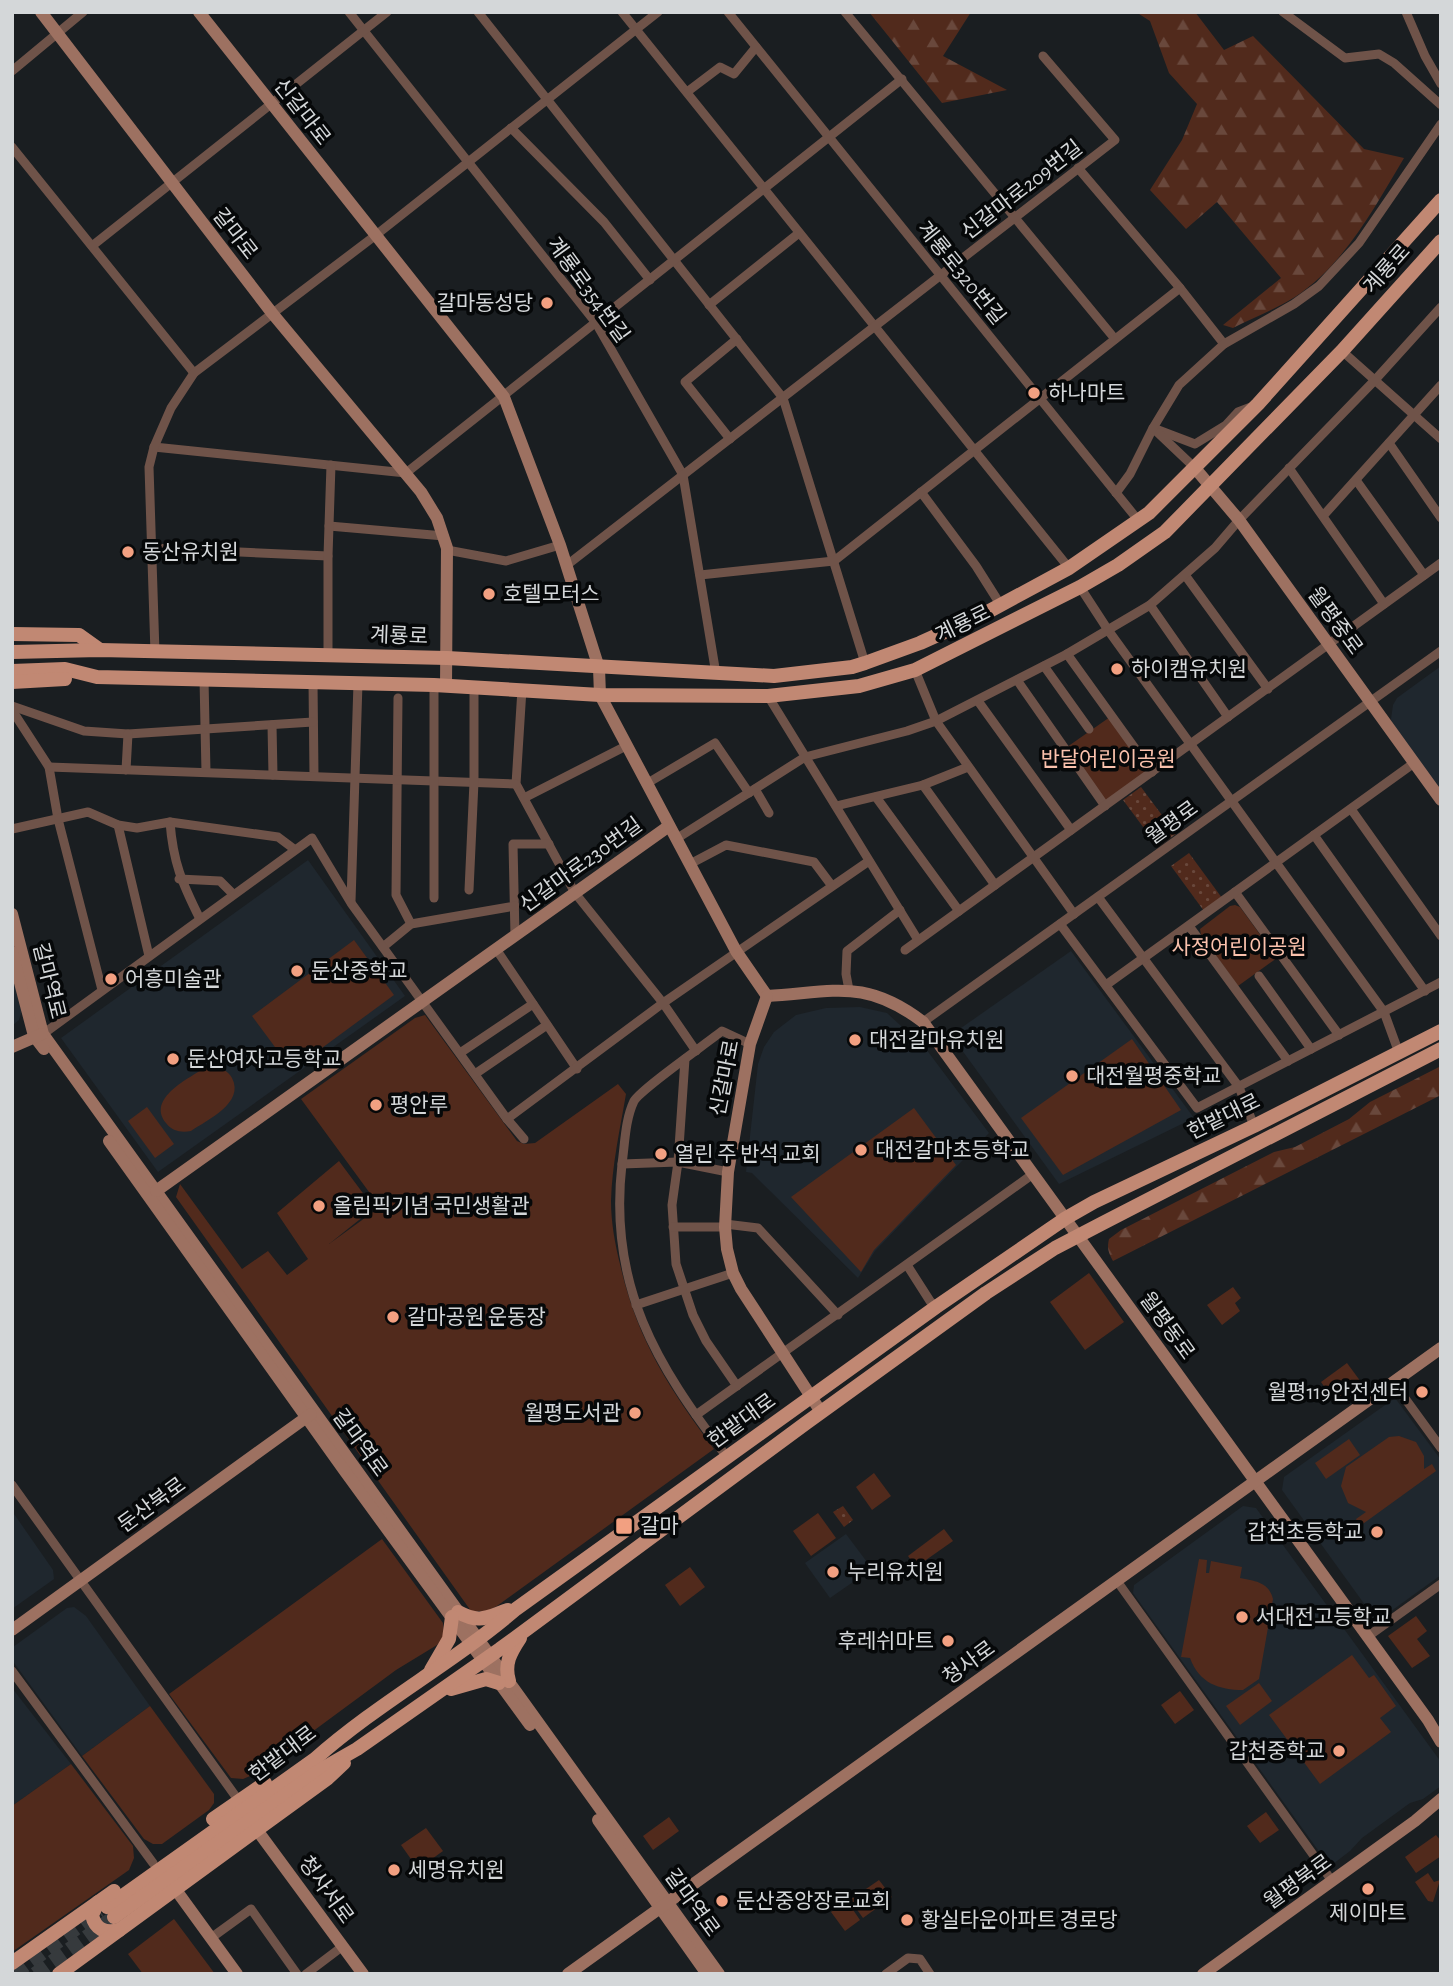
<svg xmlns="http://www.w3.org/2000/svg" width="1453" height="1986" font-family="'Alegreya Sans','Noto Sans KR',sans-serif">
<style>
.built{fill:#1f272e}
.grass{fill:url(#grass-dots)}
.forest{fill:url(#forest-firs)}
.green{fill:#512a1c}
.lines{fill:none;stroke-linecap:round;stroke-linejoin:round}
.primary-tunnel{stroke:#363a3d;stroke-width:14;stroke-dasharray:14 7;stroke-linecap:butt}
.street{stroke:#6f5349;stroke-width:9}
.secondary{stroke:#9d7161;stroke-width:12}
.primary{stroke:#c18873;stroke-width:14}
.poi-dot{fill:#f2a081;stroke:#060809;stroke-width:2.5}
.labels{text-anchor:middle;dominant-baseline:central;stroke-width:7;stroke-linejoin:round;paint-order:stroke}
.street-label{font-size:21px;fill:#d4d7d9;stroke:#060809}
.poi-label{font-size:21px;fill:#d4d7d9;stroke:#060809;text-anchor:start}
.park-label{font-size:21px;fill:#fac1ac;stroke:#060809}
</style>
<defs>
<pattern id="grass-dots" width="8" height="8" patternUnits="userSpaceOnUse" patternTransform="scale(1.75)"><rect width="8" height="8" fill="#512a1c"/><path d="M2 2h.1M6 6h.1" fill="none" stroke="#69483c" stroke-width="1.8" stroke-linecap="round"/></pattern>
<pattern id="forest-firs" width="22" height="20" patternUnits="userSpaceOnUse" patternTransform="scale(1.75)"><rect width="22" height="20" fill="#512a1c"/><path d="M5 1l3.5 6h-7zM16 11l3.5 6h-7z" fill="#69483c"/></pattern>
</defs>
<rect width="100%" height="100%" fill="#1a1e21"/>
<g class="built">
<polygon points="1441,666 1441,793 1392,724 1391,719 1393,705 1397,698"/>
<polygon points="308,860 405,996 158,1172 61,1038"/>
<polygon points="1071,951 1194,1118 1059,1184 951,1035"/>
<polygon points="12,975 22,1010 19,1020 12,1026"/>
<polygon points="860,1007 887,1013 926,1049 989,1133 875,1251 858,1278 752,1173 746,1172 758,1064 764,1047 774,1032 796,1015 826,1008"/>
<polygon points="1395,1398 1441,1460 1441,1575 1380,1619 1373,1616 1282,1490 1284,1477"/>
<polygon points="1243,1506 1256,1508 1441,1762 1441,1786 1423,1799 1410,1803 1362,1838 1350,1851 1333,1864 1328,1864 1133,1593 1134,1585"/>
<polygon points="12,1511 53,1570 54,1579 12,1609"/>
<polygon points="846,1534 867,1562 857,1571 853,1582 830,1598 805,1563"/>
<polygon points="74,1607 86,1616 150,1706 82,1756 12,1660 13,1647 67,1608"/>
<polygon points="12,1688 71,1764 12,1806"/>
</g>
<g class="grass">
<polygon points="1141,787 1176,834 1158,847 1123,800"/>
<polygon points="1189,853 1222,898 1204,911 1171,866"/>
<polygon points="843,1506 853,1520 844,1527 833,1512"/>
</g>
<g class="forest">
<polygon points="869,12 971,12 943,56 1007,90 942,103"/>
<path d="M 1136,12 L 1195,12 L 1224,50 L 1253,36 L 1364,149 L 1404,158 C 1374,208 1345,264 1295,297 C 1276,309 1253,318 1233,328 L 1223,325 L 1281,278 L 1217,202 L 1186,229 L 1150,190 L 1182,140 L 1197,104 L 1169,73 L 1150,21 Z"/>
<path d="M 1441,1066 L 1441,1095 L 1113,1261 C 1108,1252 1107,1248 1109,1239 L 1121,1230 L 1274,1152 L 1295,1147 L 1349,1119 L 1370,1102 Z"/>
</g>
<g class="green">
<polygon points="1110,717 1148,770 1105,801 1067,747"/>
<polygon points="1235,905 1240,907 1277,958 1238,986 1201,935 1200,929 1230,906"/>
<polygon points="354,940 394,995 292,1070 252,1016"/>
<path d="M 425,1015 L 517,1141 L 524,1144 L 535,1143 L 618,1084 L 626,1094 C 620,1129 612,1165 611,1201 C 611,1222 615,1244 620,1264 C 637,1340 669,1388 714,1449 L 497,1606 L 487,1611 L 471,1611 L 176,1197 L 180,1184 L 242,1269 L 268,1251 L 287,1275 L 308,1259 L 277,1213 L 339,1161 L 374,1208 L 329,1244 L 380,1207 L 301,1099 L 415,1018 Z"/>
<polygon points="1132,1039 1181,1110 1063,1175 1021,1118"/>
<path d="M 214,1066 C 222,1068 228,1071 232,1078 C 245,1103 207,1120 191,1131 C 181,1133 172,1131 166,1123 C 146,1098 190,1078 206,1067 Z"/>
<polygon points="147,1107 174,1144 155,1158 128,1121"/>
<polygon points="914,1108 956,1165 874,1250 861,1272 791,1197"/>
<polygon points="1089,1273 1124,1322 1085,1350 1050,1302"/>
<polygon points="1233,1287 1241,1298 1235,1303 1240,1311 1222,1325 1207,1305"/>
<polygon points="1347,1363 1361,1382 1334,1401 1321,1382"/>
<polygon points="1399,1436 1416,1442 1424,1456 1424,1469 1432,1464 1436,1471 1360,1526 1356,1519 1366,1512 1348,1503 1341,1486 1346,1467 1389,1437"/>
<polygon points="1349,1439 1360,1455 1326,1479 1315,1463"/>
<polygon points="874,1473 891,1496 872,1510 856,1487"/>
<polygon points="818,1513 836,1538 811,1556 793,1531"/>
<polygon points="944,1529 953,1541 916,1567 908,1556"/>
<polygon points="382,1539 443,1623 444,1637 437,1645 396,1670 255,1774 243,1779 231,1778 169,1694"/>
<path d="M 1199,1559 L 1207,1560 L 1206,1573 L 1209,1573 L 1211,1561 L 1242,1567 L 1240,1578 C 1255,1581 1269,1582 1273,1599 L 1259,1679 L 1243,1690 C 1219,1690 1199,1683 1190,1658 L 1181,1657 Z"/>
<polygon points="690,1567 705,1587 680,1606 665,1585"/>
<polygon points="1416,1616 1427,1631 1417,1639 1430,1656 1412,1668 1388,1636"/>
<polygon points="1352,1655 1369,1678 1374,1675 1396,1706 1380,1718 1391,1732 1320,1784 1269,1715"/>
<polygon points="1259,1683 1272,1701 1240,1725 1226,1706"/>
<polygon points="1180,1691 1194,1710 1175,1724 1161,1705"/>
<polygon points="150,1706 214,1794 214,1803 209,1810 162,1844 153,1844 144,1839 82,1756"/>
<polygon points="71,1764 133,1846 134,1858 129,1870 12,1952 12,1806"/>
<polygon points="1266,1812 1279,1830 1260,1843 1247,1826"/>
<polygon points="669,1817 679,1831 653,1850 643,1836"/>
<polygon points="426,1828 443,1851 418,1869 401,1845"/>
<polygon points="1436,1835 1441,1841 1441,1856 1416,1873 1405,1857"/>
<polygon points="1428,1873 1434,1882 1440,1880 1433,1902 1428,1901 1415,1882"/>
<polygon points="879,1880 892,1897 863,1918 850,1900"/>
<polygon points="847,1901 860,1920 845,1931 831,1912"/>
<polygon points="174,1919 215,1974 143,1974 128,1954"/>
</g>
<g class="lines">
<g class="primary-tunnel">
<polyline points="14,1974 100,1911"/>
<polyline points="35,1974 114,1917"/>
</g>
<g class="street">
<polyline points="349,12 596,323 683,475 716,674"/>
<polyline points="478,12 783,398 865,663"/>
<polyline points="622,12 1069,568"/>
<polyline points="728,12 1138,520"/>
<polyline points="845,12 1115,339"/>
<polyline points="1283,12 1345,58 1379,54 1394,63 1441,105"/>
<polyline points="1406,12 1425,56 1441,84"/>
<polyline points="12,71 83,12"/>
<polyline points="687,92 720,67 734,74 756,47"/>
<polyline points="511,128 604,222 650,280"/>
<polyline points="12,147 194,373"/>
<polyline points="1078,168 1180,288 1224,344"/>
<polyline points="92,246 387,12"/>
<polyline points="709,305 799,233"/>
<polyline points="1342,351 1441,439"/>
<polyline points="1153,428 1195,444 1226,425 1238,412 1251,407"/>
<polyline points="1155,430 1194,467"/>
<polyline points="730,439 685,382 737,339"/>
<polyline points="1389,443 1441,518"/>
<polyline points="154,447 406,473 902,79"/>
<polyline points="1289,468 1384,604"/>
<polyline points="1356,480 1424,575"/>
<polyline points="921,492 976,566 1000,604"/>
<polyline points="1116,493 1130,474 1153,428 1179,385 1224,344 1294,304 1319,286 1359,243 1441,124"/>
<polyline points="1323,516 1441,385"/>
<polyline points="329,526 444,536"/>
<polyline points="152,548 328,556"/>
<polyline points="447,550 506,561 560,545"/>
<polyline points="567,565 1115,140 1043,56"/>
<polyline points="700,575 834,561 1180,288"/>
<polyline points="1185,575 1268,689"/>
<polyline points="1080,587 1108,630 1384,1012 1399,1053"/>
<polyline points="1150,605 1228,717"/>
<polyline points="155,653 149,467 154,447 171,408 194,373 376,235 658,12"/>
<polyline points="1067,654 1152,772"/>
<polyline points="328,655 328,556 331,465"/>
<polyline points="1044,666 1089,729"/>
<polyline points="915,670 936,721 1074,914"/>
<polyline points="204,679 206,772"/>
<polyline points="1017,680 1105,806"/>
<polyline points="313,682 314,776"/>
<polyline points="522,689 516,784 575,893 663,1003 696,1051"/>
<polyline points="768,696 918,940"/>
<polyline points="398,698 396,895 411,924"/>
<polyline points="978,701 1071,830"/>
<polyline points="12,706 84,731 128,734 313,722"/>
<polyline points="12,710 49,767 58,819 102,990"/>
<polyline points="272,725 273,775"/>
<polyline points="49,767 516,784"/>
<polyline points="126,770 128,734"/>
<polyline points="646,784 715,743 749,793"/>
<polyline points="923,785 995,885"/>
<polyline points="755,789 769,813"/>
<polyline points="876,797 959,911"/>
<polyline points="524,798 626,746"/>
<polyline points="836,806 923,785 968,767"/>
<polyline points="1351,809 1441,936"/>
<path d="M 170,822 C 173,862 182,883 200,919"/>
<polyline points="118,825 149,956"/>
<polyline points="12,829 88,812 118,825 137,828 170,822 278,837 294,849"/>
<polyline points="1314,835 1425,991"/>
<polyline points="676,839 805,757 907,731 936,721 1067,654 1150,605 1215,548 1239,520 1375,380 1441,307"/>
<polyline points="690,864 726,845 814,862 832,886"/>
<polyline points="179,879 220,881 233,894"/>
<polyline points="469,890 474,782 474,687"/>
<polyline points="1235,892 1339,1035"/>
<polyline points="1098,897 1239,1087 1254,1126"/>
<polyline points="434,898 434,685"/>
<polyline points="351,901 358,683"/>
<polyline points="1060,924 1197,1108 1441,982"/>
<polyline points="1189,926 1288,1061"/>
<polyline points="515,936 513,844 549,844"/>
<polyline points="383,947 411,924 515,906"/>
<polyline points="496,949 577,1069"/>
<polyline points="905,950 1441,563"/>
<polyline points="1259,976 1311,1049"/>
<polyline points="1106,985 1414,763"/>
<polyline points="849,990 846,974 847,951 900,910"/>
<polyline points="923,1022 1441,651"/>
<polyline points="43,1034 312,838 351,903 507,1119 663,1003 869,861"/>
<polyline points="460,1053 533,1004"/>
<polyline points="685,1059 678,1162 672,1205 676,1264 693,1315 706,1341 737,1386"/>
<polyline points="475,1074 547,1025"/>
<polyline points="507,1119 524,1139"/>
<polyline points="622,1164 678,1162 728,1172"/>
<polyline points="725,1224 758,1228 838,1315"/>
<polyline points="673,1227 725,1227"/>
<polyline points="907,1265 930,1301 936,1307"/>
<polyline points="636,1305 733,1273"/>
<polyline points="1393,1382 1441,1448"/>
<polyline points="696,1415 1033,1174"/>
<path d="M 727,1457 C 656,1365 608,1285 622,1164 C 625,1143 625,1120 634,1101 C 641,1089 707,1043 722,1031 L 750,1044"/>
<polyline points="12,1485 239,1801"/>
<polyline points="1117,1581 1332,1881"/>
<polyline points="1367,1637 1441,1584"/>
<polyline points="12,1671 153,1863"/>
<polyline points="211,1938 251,1909 297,1974"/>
<polyline points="306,1974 343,1946"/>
<polyline points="886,1974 908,1958 920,1959 930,1974"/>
</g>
<g class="secondary">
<polyline points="41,12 272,313 421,492 437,518 447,548 446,686"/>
<polyline points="199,12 504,397 560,545 599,668 600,695 736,951 767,996"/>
<polyline points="1194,467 1239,520 1441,800"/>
<polyline points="12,914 43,1034 719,1974"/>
<polyline points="12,952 34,1036 44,1049"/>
<path d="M 767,996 C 835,992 865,978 923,1022 L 1428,1720 L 1441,1742"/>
<polyline points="767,996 750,1044 728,1172 725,1227 727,1249 733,1273 741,1289 821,1412"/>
<polyline points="12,1047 42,1034"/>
<polyline points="109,1141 344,1470 530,1725"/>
<polyline points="156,1191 669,826"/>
<polyline points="12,1630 311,1414"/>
<polyline points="598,1820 707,1974"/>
<polyline points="257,1830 363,1974"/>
<polyline points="176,1890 237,1974"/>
<polyline points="568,1974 1441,1348"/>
<polyline points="1203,1974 1415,1821 1441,1799"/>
</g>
<g class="primary">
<polyline points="12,634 79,635 100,650"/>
<polyline points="12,652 100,650 447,658 774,676 852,667 865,663 920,643 982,615 1069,568 1149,513 1258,404 1441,200"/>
<polyline points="12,671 65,669 97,677 434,685 600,695 768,696 859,686 915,670 1080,587 1118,565 1165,532 1342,351 1441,241"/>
<polyline points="12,682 65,679"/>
<path d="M 458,1612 C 480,1624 487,1617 508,1610"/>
<polyline points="431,1670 449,1639 452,1617"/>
<path d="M 509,1681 C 504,1664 510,1653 520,1638"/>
<polyline points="451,1689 486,1679 499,1683"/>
<polyline points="213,1819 265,1783"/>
<path d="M 98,1902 L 92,1915 C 95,1929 105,1934 119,1930"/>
<path d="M 107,1907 L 315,1759 C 378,1703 453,1663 516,1609 L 936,1307 L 1066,1218 L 1094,1202 L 1254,1126 L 1441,1031"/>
<polyline points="114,1917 322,1769 357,1749 500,1649 806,1423 986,1293 1055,1248 1101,1224 1441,1049"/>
<polyline points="12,1963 114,1891"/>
<polyline points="59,1974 328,1778 344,1763"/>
</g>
</g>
<g class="poi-dot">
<circle cx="547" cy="303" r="7"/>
<circle cx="1034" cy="393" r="7"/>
<circle cx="128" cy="552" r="7"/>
<circle cx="489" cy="594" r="7"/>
<circle cx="1117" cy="669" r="7"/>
<circle cx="297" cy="971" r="7"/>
<circle cx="111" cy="979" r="7"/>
<circle cx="855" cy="1040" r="7"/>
<circle cx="173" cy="1059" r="7"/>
<circle cx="1072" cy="1076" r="7"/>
<circle cx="376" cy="1105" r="7"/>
<circle cx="861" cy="1150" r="7"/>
<circle cx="661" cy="1154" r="7"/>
<circle cx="319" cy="1206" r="7"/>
<circle cx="393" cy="1317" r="7"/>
<circle cx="1422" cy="1392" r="7"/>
<circle cx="635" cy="1413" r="7"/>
<rect x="615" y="1517" width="18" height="18" rx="3.5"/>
<circle cx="1377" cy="1532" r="7"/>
<circle cx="833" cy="1572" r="7"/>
<circle cx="1242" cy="1617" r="7"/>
<circle cx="948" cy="1641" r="7"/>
<circle cx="1339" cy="1751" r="7"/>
<circle cx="394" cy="1870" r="7"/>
<circle cx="1368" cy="1889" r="7"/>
<circle cx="722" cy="1901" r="7"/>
<circle cx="907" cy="1920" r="7"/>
</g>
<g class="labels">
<g class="street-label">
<text transform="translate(302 112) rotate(52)">신갈마로</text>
<text transform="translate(1022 190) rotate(-38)">신갈마로209번길</text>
<text transform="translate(235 234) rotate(52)">갈마로</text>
<text transform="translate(1387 269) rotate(-48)">계룡로</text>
<text transform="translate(961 273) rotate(51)">계룡로320번길</text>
<text transform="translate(588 290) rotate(54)">계룡로354번길</text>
<text transform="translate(1335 621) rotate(54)">월평중로</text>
<text transform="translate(963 624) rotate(-26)">계룡로</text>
<text transform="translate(399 636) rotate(2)">계룡로</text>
<text transform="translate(1172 823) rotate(-36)">월평로</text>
<text transform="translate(581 865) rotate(-36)">신갈마로230번길</text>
<text transform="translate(49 981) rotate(76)">갈마역로</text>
<text transform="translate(725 1078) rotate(-79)">신갈마로</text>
<text transform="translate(1224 1117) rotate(-26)">한밭대로</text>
<text transform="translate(1167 1326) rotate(54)">월평동로</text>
<text transform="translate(742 1421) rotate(-36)">한밭대로</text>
<text transform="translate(360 1443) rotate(54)">갈마역로</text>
<text transform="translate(152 1505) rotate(-36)">둔산북로</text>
<text transform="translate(969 1663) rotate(-36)">청사로</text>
<text transform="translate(283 1754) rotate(-37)">한밭대로</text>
<text transform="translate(1298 1882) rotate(-36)">월평북로</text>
<text transform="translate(326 1890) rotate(54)">청사서로</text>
<text transform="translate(692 1903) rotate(54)">갈마역로</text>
</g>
<g class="poi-label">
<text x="533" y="303" text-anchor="end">갈마동성당</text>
<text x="1048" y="393">하나마트</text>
<text x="142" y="552">동산유치원</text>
<text x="503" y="594">호텔모터스</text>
<text x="1131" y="669">하이캠유치원</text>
<text x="311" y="971">둔산중학교</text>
<text x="125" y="979">어흥미술관</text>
<text x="869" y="1040">대전갈마유치원</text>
<text x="187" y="1059">둔산여자고등학교</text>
<text x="1086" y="1076">대전월평중학교</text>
<text x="390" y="1105">평안루</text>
<text x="875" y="1150">대전갈마초등학교</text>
<text x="675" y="1154">열린 주 반석 교회</text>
<text x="333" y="1206">올림픽기념 국민생활관</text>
<text x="407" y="1317">갈마공원 운동장</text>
<text x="1408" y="1392" text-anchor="end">월평119안전센터</text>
<text x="621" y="1413" text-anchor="end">월평도서관</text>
<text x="640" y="1526">갈마</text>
<text x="1363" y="1532" text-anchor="end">갑천초등학교</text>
<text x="847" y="1572">누리유치원</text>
<text x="1256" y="1617">서대전고등학교</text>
<text x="934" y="1641" text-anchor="end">후레쉬마트</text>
<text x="1325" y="1751" text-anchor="end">갑천중학교</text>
<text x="408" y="1870">세명유치원</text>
<text x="736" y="1901">둔산중앙장로교회</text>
<text x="1368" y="1913" text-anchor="middle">제이마트</text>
<text x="921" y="1920">황실타운아파트 경로당</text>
</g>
<g class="park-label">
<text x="1108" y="759">반달어린이공원</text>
<text x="1239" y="947">사정어린이공원</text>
</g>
</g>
<rect width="1453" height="1986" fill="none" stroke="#d4d7d9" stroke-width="28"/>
</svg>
